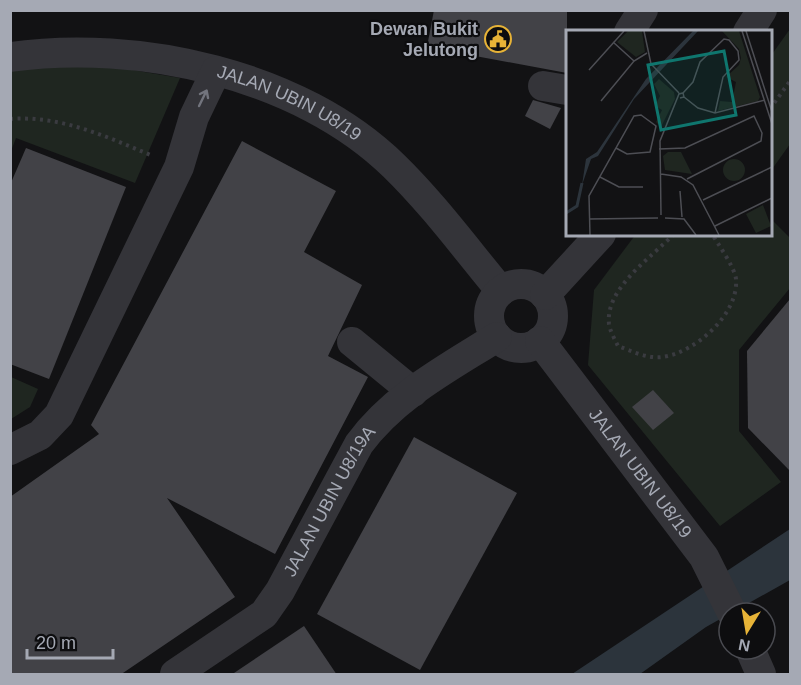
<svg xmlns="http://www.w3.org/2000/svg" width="801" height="685" font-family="Helvetica,sans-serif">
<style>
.green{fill:#1f2620}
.water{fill:#2c343c}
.building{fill:#424247}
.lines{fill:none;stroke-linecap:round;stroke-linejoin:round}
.path{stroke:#3a3b40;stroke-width:4;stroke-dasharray:3 4.5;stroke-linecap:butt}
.minor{stroke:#343439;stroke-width:30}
.oneway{stroke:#72747d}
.labels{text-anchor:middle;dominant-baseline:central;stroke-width:4.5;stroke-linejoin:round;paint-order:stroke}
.poi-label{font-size:18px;font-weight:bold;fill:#a5a9b4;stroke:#0d0d0f;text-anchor:end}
.street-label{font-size:18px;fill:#a5a9b4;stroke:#0d0d0f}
.inset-river{fill:none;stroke:#2c343c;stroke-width:3}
.inset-road{fill:none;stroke:#4d4e54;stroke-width:1.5}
.view{fill:#0f766e;fill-opacity:0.15;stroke:#0f766e;stroke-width:3}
.inset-edge{fill:none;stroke:#a5a9b4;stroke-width:3}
</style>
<rect width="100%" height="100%" fill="#121214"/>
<g class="green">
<polygon points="790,29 790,144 770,172 770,57"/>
<polygon points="85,62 180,78 135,183 16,138 11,151 11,67"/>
<polygon points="770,218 790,238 790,288 739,350 739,431 781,482 720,526 588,365 594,290 636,234 770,234"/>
<polygon points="11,377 38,389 30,407 11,419"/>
</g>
<polygon class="water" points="790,529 790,580 706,627 640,674 572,674"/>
<g class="building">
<polygon points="434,10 567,10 567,73 427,47"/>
<polygon points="533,100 561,108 550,129 525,116"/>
<polygon points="242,141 336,191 304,252 362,285 328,356 368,377 275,554 167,498 235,597 120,675 10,675 10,497 99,434 91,425"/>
<polygon points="26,148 126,187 49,379 10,364 10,185"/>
<polygon points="790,299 790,471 748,428 747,351"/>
<polygon points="653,390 674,413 653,430 632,407"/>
<polygon points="414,437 517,493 420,670 317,614"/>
<polygon points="304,626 337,675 231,675"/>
</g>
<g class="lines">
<g class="path">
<polyline points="770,109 790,81"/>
<path d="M 10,119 C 61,115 107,137 153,156"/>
<path d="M 674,234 C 652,257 605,288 609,324 C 610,331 615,340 618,346 C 631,351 648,359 662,357 C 695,353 739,314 736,279 C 735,268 718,244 712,234"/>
</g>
<g class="minor">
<polyline points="629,32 643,10"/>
<polyline points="748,32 762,10"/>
<path id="s1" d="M 10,57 C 138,39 300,74 394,166 C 433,204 466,249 501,291"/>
<polyline points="543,86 567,90"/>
<circle cx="521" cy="316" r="32"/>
<polyline points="545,295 601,234"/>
<path id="s2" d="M 540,341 L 704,557 L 732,613"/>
<polyline points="352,342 413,392"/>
<polyline points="10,450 40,435 59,415 179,167 194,117 216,71"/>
<polyline points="750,649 761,674"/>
<path id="s3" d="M 175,674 L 264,614 L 280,591 L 359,444 C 394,396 448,368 497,337"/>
</g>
</g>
<defs><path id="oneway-shaft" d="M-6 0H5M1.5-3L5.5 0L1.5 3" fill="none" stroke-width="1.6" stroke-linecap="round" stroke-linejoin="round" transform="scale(1.5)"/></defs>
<use class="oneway" href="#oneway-shaft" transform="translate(203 98) rotate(-64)"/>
<defs>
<symbol id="civic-ring" viewBox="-11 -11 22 22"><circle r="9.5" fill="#0d0d0f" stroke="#e7b337" stroke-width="1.5"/><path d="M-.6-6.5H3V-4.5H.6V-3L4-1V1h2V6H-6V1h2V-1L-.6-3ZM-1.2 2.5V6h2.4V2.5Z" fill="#e7b337"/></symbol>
</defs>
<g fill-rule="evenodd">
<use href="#civic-ring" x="483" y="24" width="30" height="30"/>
</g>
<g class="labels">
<g class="poi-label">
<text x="478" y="29">Dewan Bukit<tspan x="478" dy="21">Jelutong</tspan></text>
</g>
<g class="street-label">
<text stroke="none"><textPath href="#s1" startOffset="288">JALAN UBIN U8/19</textPath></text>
<text stroke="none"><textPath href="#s2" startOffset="166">JALAN UBIN U8/19</textPath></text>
<text stroke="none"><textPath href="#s3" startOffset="238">JALAN UBIN U8/19A</textPath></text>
</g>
</g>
<g transform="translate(566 30)">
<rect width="206" height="206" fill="#121214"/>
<path d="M 62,1 L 76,1 L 79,22 L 70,27 L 51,12 ZM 156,1 L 173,1 L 194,67 L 192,71 L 152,81 L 154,71 L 166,72 L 170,52 L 160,47 L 173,35 L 175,28 L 173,19 ZM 93,49 L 108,62 L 109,69 L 95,97 L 90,92 L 96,80 L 89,76 L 94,66 L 88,54 ZM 102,122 L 115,122 L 126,144 L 99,140 L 97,126 ZM157 140a11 11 0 1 1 22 0a11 11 0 1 1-22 0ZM 197,175 L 205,196 L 190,203 L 180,184 Z" fill="#1f2620"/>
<path d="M 127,1 L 132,1 L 68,69 L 32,126 L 25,129 L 16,155 L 20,129 L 31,122 L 80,49 Z" fill="#2c343c"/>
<path class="inset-river" d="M 0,183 L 11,176 L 16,153"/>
<path class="inset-road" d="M 78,1 L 85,34 L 113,63M 176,1 L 206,94M 180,1 L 206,82M 47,12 L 68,31M 23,40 L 58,1M 117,63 L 127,52 L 134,32 L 158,9 L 163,10 L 172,21 L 173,30 L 157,47 L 149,83M 118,67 L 132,78 L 149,83 L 199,70M 35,71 L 68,31 L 81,23M 93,119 L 119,118 L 188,86 L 196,103 L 195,111 L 121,149M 95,144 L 115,147 L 127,155 L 153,205M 34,147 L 53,157 L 77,157M 114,161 L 116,187M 137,170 L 206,137M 95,185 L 94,111 L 113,64 L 117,63 L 118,67 L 114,68M 99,188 L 118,189 L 130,205M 23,189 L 92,188M 149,196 L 206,168M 24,205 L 23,166 L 68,86 L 75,85 L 90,96 L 84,122 L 61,124 L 50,118"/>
<path class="view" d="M 158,21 L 170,85 L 95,100 L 82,35 Z"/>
<rect width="206" height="206" class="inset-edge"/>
</g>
<rect width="801" height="685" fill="none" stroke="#a5a9b4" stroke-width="24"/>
<g transform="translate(747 631) rotate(191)"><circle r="28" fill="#0d0d0f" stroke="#4a4b51" stroke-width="1.5"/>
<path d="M0-4.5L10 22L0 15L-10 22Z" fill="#e7b337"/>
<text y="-9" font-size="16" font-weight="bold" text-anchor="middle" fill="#a5a9b4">N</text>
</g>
<path d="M27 649v9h86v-9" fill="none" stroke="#a5a9b4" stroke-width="3"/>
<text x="36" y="649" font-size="18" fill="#a5a9b4" stroke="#0d0d0f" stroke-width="4.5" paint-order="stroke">20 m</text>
</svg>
